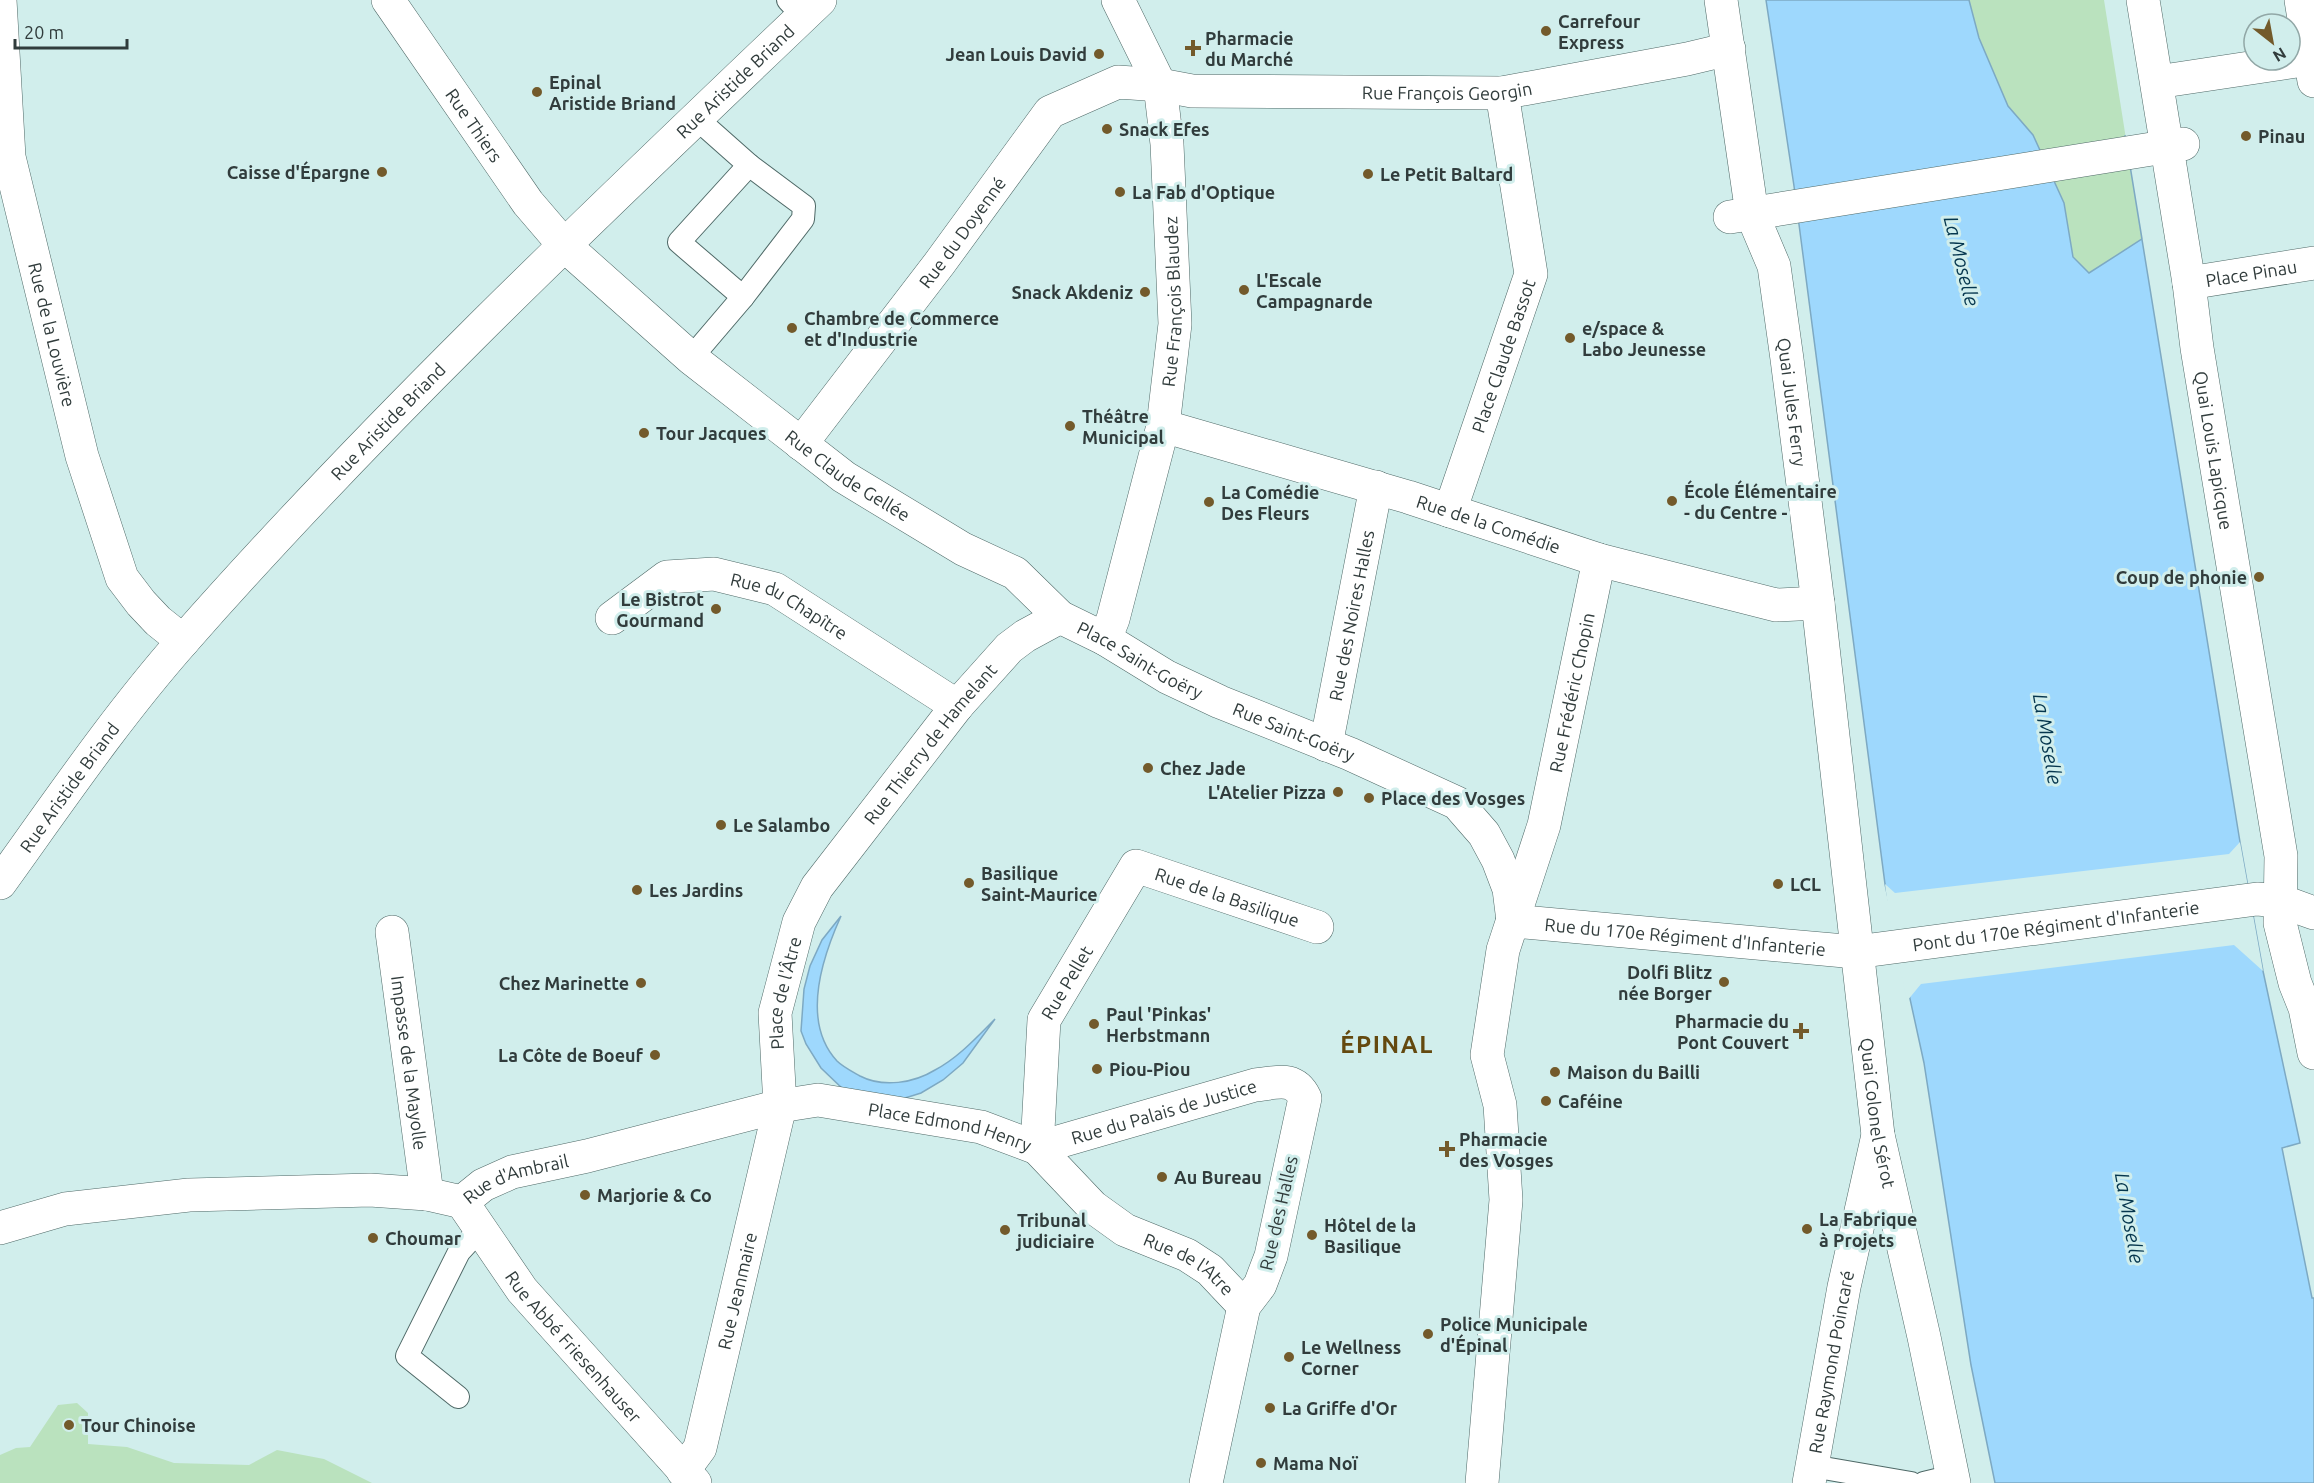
<svg xmlns="http://www.w3.org/2000/svg" width="2314" height="1483" font-family="Ubuntu,sans-serif">
<style>
.green{fill:#bae2be}
.water{fill:#9ed8fd;stroke:#7da9c3;stroke-width:1.5}
.pier{fill:#d1eeec}
.lines{fill:none;stroke-linecap:round;stroke-linejoin:round}
.lane-casing{stroke:#4f6967;stroke-width:24}
.street-casing{stroke:#4f6967;stroke-width:34}
.secondary-casing{stroke:#4f6967;stroke-width:34}
.lane{stroke:#fff;stroke-width:22}
.street{stroke:#fff;stroke-width:33}
.secondary{stroke:#fff;stroke-width:33}
.poi-dot{fill:#735a2b;stroke:#d1eeec;stroke-width:2}
.labels{text-anchor:middle;dominant-baseline:central;stroke-width:6;stroke-linejoin:round;paint-order:stroke}
.poi-label{font-size:18px;font-weight:bold;fill:#313c3c;stroke:#d1eeec;text-anchor:start}
.street-label{font-size:18px;fill:#313c3c;stroke:#d1eeec}
.water-label{font-size:20px;font-style:italic;fill:#05364e;stroke:#d1eeec}
.district-label{font-size:24px;font-weight:bold;letter-spacing:1.5px;fill:#64490f;stroke:#d1eeec}
</style>
<rect width="100%" height="100%" fill="#d1eeec"/>
<g class="green">
<polygon points="1969,0 2104,0 2142,240 2089,273 2073,257 2064,203 2033,135 2008,106 1979,38"/>
<polygon points="77,1403 88,1413 88,1444 127,1447 174,1463 249,1465 277,1450 324,1459 372,1483 0,1483 0,1455 16,1448 30,1447 58,1405"/>
</g>
<g class="water">
<polygon points="1766,0 1969,0 1979,38 2008,106 2033,135 2064,203 2073,257 2089,273 2142,239 2125,135 2240,842 2263,971 2300,1143 2282,1148 2312,1298 2314,1298 2314,1483 1995,1483 1971,1365 1924,1063 1885,884 1794,186"/>
<path d="M 841,916 C 822,958 801,1022 837,1061 C 843,1067 853,1072 860,1076 C 883,1088 914,1083 935,1070 C 958,1058 977,1037 995,1019 L 963,1063 L 943,1080 L 921,1093 L 902,1099 L 844,1090 L 821,1068 L 806,1044 L 801,1031 L 804,989 L 810,966 L 822,940 Z"/>
</g>
<polygon class="pier" points="2240,842 2263,971 2234,945 1921,984 1907,1001 1890,921 1885,884 1895,893 2229,854"/>
<g class="lines">
<defs>
<g id="lane">
<polyline points="788,0 803,16"/>
<polyline points="743,297 679,242 749,165"/>
<polyline points="691,358 743,297 803,219 804,206 749,165 696,118"/>
<polyline points="458,1397 407,1356 459,1252 480,1229"/>
<polyline points="1812,1466 1911,1483"/>
<polyline points="1924,1483 1953,1476"/>
</g>
<g id="street">
<path id="s1" d="M 0,0 L 9,157 L 82,456 L 122,578 L 141,603 L 158,621 L 183,641"/>
<path id="s2" d="M 388,0 L 528,203 L 564,245 L 691,358 L 844,477 L 963,549 L 1015,573 L 1060,617 L 1105,639 L 1167,677 L 1220,702 L 1350,754 L 1457,803 L 1484,834 L 1498,860 L 1509,889 L 1513,921 L 1856,952 L 2257,899 L 2281,901 L 2314,913"/>
<path id="s3" d="M 2143,0 L 2189,283 L 2197,348 L 2281,856 L 2280,923 L 2295,983 L 2305,1008 L 2314,1053"/>
<polyline points="2301,0 2314,81"/>
<polyline points="2157,82 2310,59"/>
<polyline points="1730,217 2183,144"/>
<path id="s4" d="M 2189,283 L 2314,263"/>
<path id="s5" d="M 1163,426 L 1408,497 L 1599,560 L 1776,605 L 1818,603"/>
<path id="s6" d="M 801,444 L 939,264 L 1050,112 L 1118,82 L 1160,85 L 1192,91 L 1502,93 L 1687,59 L 1729,49"/>
<path id="s7" d="M 1450,511 L 1531,274 L 1502,93"/>
<path id="s8" d="M 612,618 L 667,577 L 714,574 L 775,589 L 957,706"/>
<path id="s9" d="M 1105,639 L 1113,619 L 1163,426 L 1175,324 L 1167,144 L 1160,85 L 1118,0"/>
<path id="s10" d="M 1326,745 L 1376,487"/>
<path id="s11" d="M 392,932 L 427,1194"/>
<path id="s12" d="M 1037,1148 L 1255,1085 C 1276,1083 1294,1075 1305,1098 L 1271,1256 L 1260,1285 L 1244,1306 L 1206,1483"/>
<path id="s13" d="M 1037,1148 L 1044,1020 L 1136,866 L 1317,927"/>
<path id="s14" d="M 462,1202 L 483,1185 L 512,1172 L 587,1156 L 780,1106 L 818,1100 L 981,1127 L 1037,1148 L 1093,1207 L 1125,1230 L 1187,1255 L 1210,1270 L 1244,1306"/>
<path id="s15" d="M 462,1202 L 522,1290 L 695,1483"/>
<polyline points="0,1228 65,1209 189,1195 370,1190 427,1194 462,1202"/>
<path id="s16" d="M 683,1471 L 700,1448 L 780,1106 L 775,1013 L 799,922 L 817,887 L 957,706 L 1009,648 L 1025,636 L 1060,617"/>
<path id="s17" d="M 1482,1483 L 1506,1200 L 1500,1105 L 1487,1055 L 1503,950 L 1544,825 L 1599,560"/>
<path id="s18" d="M 1809,1483 L 1844,1287 L 1878,1135"/>
</g>
<g id="secondary">
<path id="s19" d="M 1721,0 L 1752,214 L 1774,266 L 1787,359 L 1818,603 L 1878,1135 L 1924,1337 L 1954,1483"/>
<path id="s20" d="M 0,883 C 59,801 116,717 183,641 C 382,415 602,208 820,0"/>
</g>
</defs>
<use href="#lane" class="lane-casing"/>
<use href="#street" class="street-casing"/>
<use href="#secondary" class="secondary-casing"/>
<use href="#lane" class="lane"/>
<use href="#street" class="street"/>
<use href="#secondary" class="secondary"/>
</g>
<g class="poi-dot">
<circle cx="1546" cy="31" r="6"/>
<path d="M1190 39h6v6h6v6h-6v6h-6v-6h-6v-6h6z"/>
<circle cx="1099" cy="54" r="6"/>
<circle cx="537" cy="92" r="6"/>
<circle cx="1107" cy="129" r="6"/>
<circle cx="2246" cy="136" r="6"/>
<circle cx="382" cy="172" r="6"/>
<circle cx="1368" cy="174" r="6"/>
<circle cx="1120" cy="192" r="6"/>
<circle cx="1244" cy="290" r="6"/>
<circle cx="1145" cy="292" r="6"/>
<circle cx="792" cy="328" r="6"/>
<circle cx="1570" cy="338" r="6"/>
<circle cx="1070" cy="426" r="6"/>
<circle cx="644" cy="433" r="6"/>
<circle cx="1672" cy="501" r="6"/>
<circle cx="1209" cy="502" r="6"/>
<circle cx="2259" cy="577" r="6"/>
<circle cx="716" cy="609" r="6"/>
<circle cx="1148" cy="768" r="6"/>
<circle cx="1338" cy="792" r="6"/>
<circle cx="1369" cy="798" r="6"/>
<circle cx="721" cy="825" r="6"/>
<circle cx="969" cy="883" r="6"/>
<circle cx="1778" cy="884" r="6"/>
<circle cx="637" cy="890" r="6"/>
<circle cx="1724" cy="982" r="6"/>
<circle cx="641" cy="983" r="6"/>
<circle cx="1094" cy="1024" r="6"/>
<path d="M1798 1022h6v6h6v6h-6v6h-6v-6h-6v-6h6z"/>
<circle cx="655" cy="1055" r="6"/>
<circle cx="1097" cy="1069" r="6"/>
<circle cx="1555" cy="1072" r="6"/>
<circle cx="1546" cy="1101" r="6"/>
<path d="M1444 1140h6v6h6v6h-6v6h-6v-6h-6v-6h6z"/>
<circle cx="1162" cy="1177" r="6"/>
<circle cx="585" cy="1195" r="6"/>
<circle cx="1807" cy="1229" r="6"/>
<circle cx="1005" cy="1230" r="6"/>
<circle cx="1312" cy="1235" r="6"/>
<circle cx="373" cy="1238" r="6"/>
<circle cx="1428" cy="1334" r="6"/>
<circle cx="1289" cy="1357" r="6"/>
<circle cx="1270" cy="1408" r="6"/>
<circle cx="69" cy="1425" r="6"/>
<circle cx="1261" cy="1463" r="6"/>
</g>
<g class="labels">
<g class="poi-label">
<text x="1558" y="21">Carrefour<tspan x="1558" dy="21">Express</tspan></text>
<text x="1205" y="38">Pharmacie<tspan x="1205" dy="21">du Marché</tspan></text>
<text x="1087" y="54" text-anchor="end">Jean Louis David</text>
<text x="549" y="82">Epinal<tspan x="549" dy="21">Aristide Briand</tspan></text>
<text x="1119" y="129">Snack Efes</text>
<text x="2258" y="136">Pinau</text>
<text x="370" y="172" text-anchor="end">Caisse d'Épargne</text>
<text x="1380" y="174">Le Petit Baltard</text>
<text x="1132" y="192">La Fab d'Optique</text>
<text x="1256" y="280">L'Escale<tspan x="1256" dy="21">Campagnarde</tspan></text>
<text x="1133" y="292" text-anchor="end">Snack Akdeniz</text>
<text x="804" y="318">Chambre de Commerce<tspan x="804" dy="21">et d'Industrie</tspan></text>
<text x="1582" y="328">e/space &amp;<tspan x="1582" dy="21">Labo Jeunesse</tspan></text>
<text x="1082" y="416">Théâtre<tspan x="1082" dy="21">Municipal</tspan></text>
<text x="656" y="433">Tour Jacques</text>
<text x="1684" y="491">École Élémentaire<tspan x="1684" dy="21">- du Centre -</tspan></text>
<text x="1221" y="492">La Comédie<tspan x="1221" dy="21">Des Fleurs</tspan></text>
<text x="2247" y="577" text-anchor="end">Coup de phonie</text>
<text x="704" y="599" text-anchor="end">Le Bistrot<tspan x="704" dy="21">Gourmand</tspan></text>
<text x="1160" y="768">Chez Jade</text>
<text x="1326" y="792" text-anchor="end">L'Atelier Pizza</text>
<text x="1381" y="798">Place des Vosges</text>
<text x="733" y="825">Le Salambo</text>
<text x="981" y="873">Basilique<tspan x="981" dy="21">Saint-Maurice</tspan></text>
<text x="1790" y="884">LCL</text>
<text x="649" y="890">Les Jardins</text>
<text x="1712" y="972" text-anchor="end">Dolfi Blitz<tspan x="1712" dy="21">née Borger</tspan></text>
<text x="629" y="983" text-anchor="end">Chez Marinette</text>
<text x="1106" y="1014">Paul 'Pinkas'<tspan x="1106" dy="21">Herbstmann</tspan></text>
<text x="1789" y="1021" text-anchor="end">Pharmacie du<tspan x="1789" dy="21">Pont Couvert</tspan></text>
<text x="643" y="1055" text-anchor="end">La Côte de Boeuf</text>
<text x="1109" y="1069">Piou-Piou</text>
<text x="1567" y="1072">Maison du Bailli</text>
<text x="1558" y="1101">Caféine</text>
<text x="1459" y="1139">Pharmacie<tspan x="1459" dy="21">des Vosges</tspan></text>
<text x="1174" y="1177">Au Bureau</text>
<text x="597" y="1195">Marjorie &amp; Co</text>
<text x="1819" y="1219">La Fabrique<tspan x="1819" dy="21">à Projets</tspan></text>
<text x="1017" y="1220">Tribunal<tspan x="1017" dy="21">judiciaire</tspan></text>
<text x="1324" y="1225">Hôtel de la<tspan x="1324" dy="21">Basilique</tspan></text>
<text x="385" y="1238">Choumar</text>
<text x="1440" y="1324">Police Municipale<tspan x="1440" dy="21">d'Épinal</tspan></text>
<text x="1301" y="1347">Le Wellness<tspan x="1301" dy="21">Corner</tspan></text>
<text x="1282" y="1408">La Griffe d'Or</text>
<text x="81" y="1425">Tour Chinoise</text>
<text x="1273" y="1463">Mama Noï</text>
</g>
<g class="street-label">
<text stroke="none"><textPath href="#s20" startOffset="1090">Rue Aristide Briand</textPath></text>
<text stroke="none"><textPath href="#s6" startOffset="819">Rue François Georgin</textPath></text>
<text stroke="none"><textPath href="#s2" startOffset="152">Rue Thiers</textPath></text>
<text stroke="none"><textPath href="#s6" startOffset="266">Rue du Doyenné</textPath></text>
<text stroke="none"><textPath href="#s4" startOffset="63">Place Pinau</textPath></text>
<text stroke="none"><textPath href="#s9" startOffset="346">Rue François Blaudez</textPath></text>
<text stroke="none"><textPath href="#s1" startOffset="340">Rue de la Louvière</textPath></text>
<text stroke="none"><textPath href="#s7" startOffset="164">Place Claude Bassot</textPath></text>
<text stroke="none"><textPath href="#s19" startOffset="410">Quai Jules Ferry</textPath></text>
<text stroke="none"><textPath href="#s20" startOffset="604">Rue Aristide Briand</textPath></text>
<text stroke="none"><textPath href="#s3" startOffset="456">Quai Louis Lapicque</textPath></text>
<text stroke="none"><textPath href="#s2" startOffset="668">Rue Claude Gellée</textPath></text>
<text stroke="none"><textPath href="#s5" startOffset="340">Rue de la Comédie</textPath></text>
<text stroke="none"><textPath href="#s8" startOffset="198">Rue du Chapître</textPath></text>
<text stroke="none"><textPath href="#s10" startOffset="132">Rue des Noires Halles</textPath></text>
<text stroke="none"><textPath href="#s2" startOffset="1016">Place Saint-Goëry</textPath></text>
<text stroke="none"><textPath href="#s17" startOffset="804">Rue Frédéric Chopin</textPath></text>
<text stroke="none"><textPath href="#s2" startOffset="1186">Rue Saint-Goëry</textPath></text>
<text stroke="none"><textPath href="#s16" startOffset="789">Rue Thierry de Hamelant</textPath></text>
<text stroke="none"><textPath href="#s20" startOffset="118">Rue Aristide Briand</textPath></text>
<text stroke="none"><textPath href="#s13" startOffset="404">Rue de la Basilique</textPath></text>
<text stroke="none"><textPath href="#s2" startOffset="2044">Pont du 170e Régiment d'Infanterie</textPath></text>
<text stroke="none"><textPath href="#s2" startOffset="1671">Rue du 170e Régiment d'Infanterie</textPath></text>
<text stroke="none"><textPath href="#s13" startOffset="172">Rue Pellet</textPath></text>
<text stroke="none"><textPath href="#s16" startOffset="494">Place de l'Âtre</textPath></text>
<text stroke="none"><textPath href="#s11" startOffset="132">Impasse de la Mayolle</textPath></text>
<text stroke="none"><textPath href="#s12" startOffset="132">Rue du Palais de Justice</textPath></text>
<text stroke="none"><textPath href="#s19" startOffset="1126">Quai Colonel Sérot</textPath></text>
<text stroke="none"><textPath href="#s14" startOffset="508">Place Edmond Henry</textPath></text>
<text stroke="none"><textPath href="#s14" startOffset="60">Rue d'Ambrail</textPath></text>
<text transform="translate(1278 1213) rotate(-77)">Rue des Halles</text>
<text stroke="none"><textPath href="#s14" startOffset="792">Rue de l'Atre</textPath></text>
<text stroke="none"><textPath href="#s16" startOffset="190">Rue Jeanmaire</textPath></text>
<text stroke="none"><textPath href="#s15" startOffset="183">Rue Abbé Friesenhauser</textPath></text>
<text stroke="none"><textPath href="#s18" startOffset="123">Rue Raymond Poincaré</textPath></text>
</g>
<g class="water-label">
<text transform="translate(1962 261) rotate(76)">La Moselle</text>
<text transform="translate(2048 739) rotate(80)">La Moselle</text>
<text transform="translate(2130 1218) rotate(80)">La Moselle</text>
</g>
<g class="district-label">
<text x="1387" y="1044">ÉPINAL</text>
</g>
</g>
<g transform="translate(2272 42) rotate(149)"><circle r="28" fill="#d1eeec" stroke="#91a7a6" stroke-width="1.5"/>
<path d="M0-4.5L10 22L0 15L-10 22Z" fill="#735a2b"/>
<text y="-9" font-size="16" font-weight="bold" text-anchor="middle" fill="#313c3c">N</text>
</g>
<path d="M15 39v9h112v-9" fill="none" stroke="#313c3c" stroke-width="3"/>
<text x="24" y="39" font-size="18" fill="#313c3c" stroke="#d1eeec" stroke-width="4.5" paint-order="stroke">20 m</text>
</svg>
